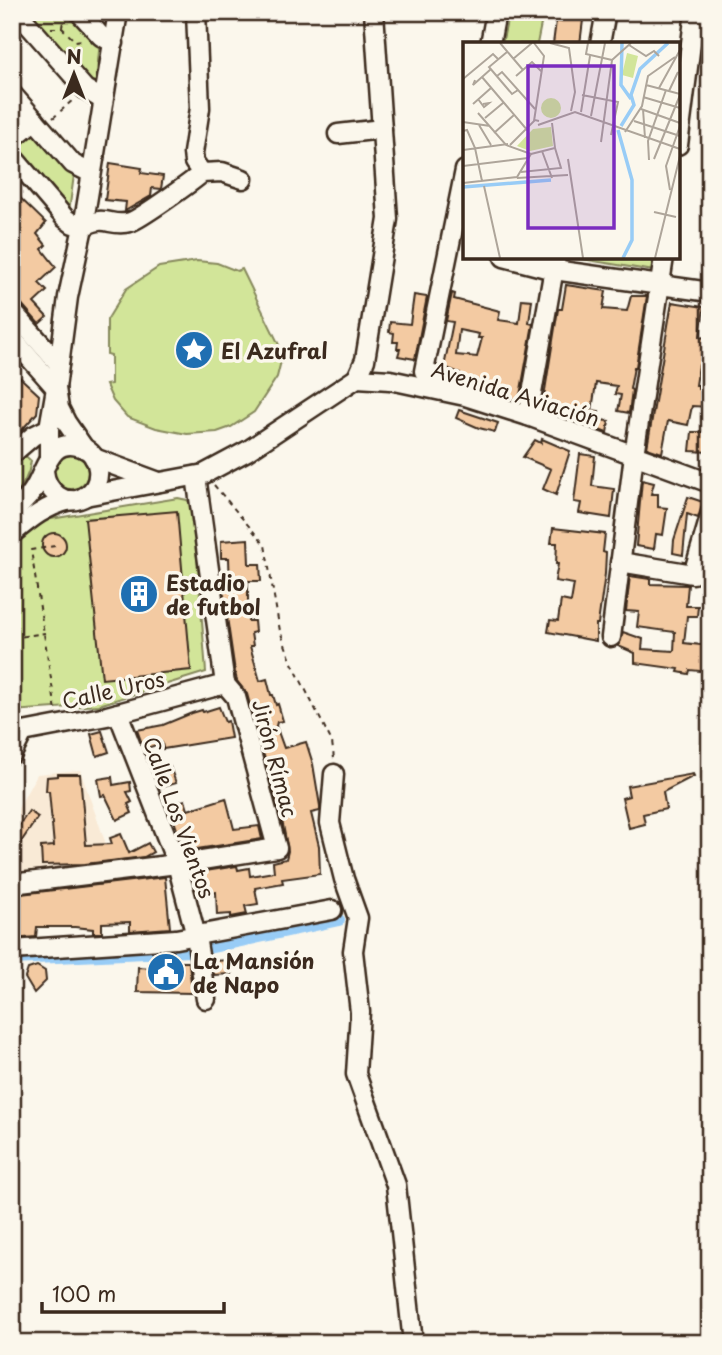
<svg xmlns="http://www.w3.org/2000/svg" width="722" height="1355" font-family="'Playpen Sans',sans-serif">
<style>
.built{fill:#f9ead6}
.green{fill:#d2e599;stroke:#86885c;stroke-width:2}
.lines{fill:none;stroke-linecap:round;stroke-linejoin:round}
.canal{stroke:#98ccf6;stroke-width:12}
.building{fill:#f3caa2;stroke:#3b2a1e;stroke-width:2;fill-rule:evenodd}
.minor-casing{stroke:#3b2a1e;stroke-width:23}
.path{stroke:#3b2a1e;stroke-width:2;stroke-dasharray:5 5;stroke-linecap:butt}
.minor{stroke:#fbf7ec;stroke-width:18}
.labels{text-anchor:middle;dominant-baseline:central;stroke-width:7;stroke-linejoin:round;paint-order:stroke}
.poi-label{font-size:21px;font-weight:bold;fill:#3b2a1e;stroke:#fbf7ec;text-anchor:start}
.street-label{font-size:21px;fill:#3b2a1e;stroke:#fbf7ec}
.inset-river{fill:none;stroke:#98ccf6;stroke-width:3.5}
.inset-road{fill:none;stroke:#aea59a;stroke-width:2}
.view{fill:#7b2cbf;fill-opacity:0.15;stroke:#7b2cbf;stroke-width:3.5}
.inset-edge{fill:none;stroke:#3b2a1e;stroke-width:3.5}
</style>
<rect width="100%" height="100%" fill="#fbf7ec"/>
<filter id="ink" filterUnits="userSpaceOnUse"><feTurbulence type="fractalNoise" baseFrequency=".0143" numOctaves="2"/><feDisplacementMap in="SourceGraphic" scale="14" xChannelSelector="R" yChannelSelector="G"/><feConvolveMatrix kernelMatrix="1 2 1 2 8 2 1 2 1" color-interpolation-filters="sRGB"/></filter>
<g filter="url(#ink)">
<polygon class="built" points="80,770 113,864 12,874 12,819 37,774"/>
<g class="green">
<polygon points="26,12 74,12 100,41 96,81 86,82"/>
<polygon points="509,12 542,19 537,44 502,44"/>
<polygon points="36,130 74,175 69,212 14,148"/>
<polygon points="570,257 655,257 654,271"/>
<polygon points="197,261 217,263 237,271 242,269 283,353 277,377 254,412 231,427 217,432 187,434 156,428 127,417 113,401 106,385 111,384 111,355 107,354 107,320 126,289 159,267"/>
<path d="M 21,452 L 31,461 C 29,476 23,487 12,498 L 12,460 Z"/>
<circle cx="71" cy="472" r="17"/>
<polygon points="178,498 187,500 193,506 206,672 99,705 12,711 12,541 45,520"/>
</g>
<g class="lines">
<g class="canal">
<polyline points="208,948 339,920"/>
<polyline points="12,959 190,951"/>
</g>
</g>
<g class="building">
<polygon points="562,12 584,12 580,44 553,44 556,21 561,22"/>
<polygon points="110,163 142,168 141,173 163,176 161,189 152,188 151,196 125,211 126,202 105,200"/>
<polygon points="12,190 46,223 37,234 46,245 42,249 56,267 39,283 47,291 34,303 47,317 39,324 21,303 12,300"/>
<polygon points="566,285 606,291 603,309 627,311 631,296 647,296 636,367 634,367 630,389 632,390 629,413 618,411 621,395 615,394 617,386 596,383 592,410 599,411 598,420 609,421 607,433 542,409 558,309 562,309"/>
<path d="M 452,293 L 455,294 L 454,299 L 500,311 L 498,320 L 519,323 L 522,299 L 532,300 L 529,323 L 533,324 L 519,401 L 472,386 L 459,377 L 460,373 L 444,367 L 453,322 L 446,321 ZM 459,330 L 479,334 L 478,338 L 482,338 L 477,357 L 456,355 Z"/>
<polygon points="414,295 427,297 415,359 398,356 400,349 397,349 398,342 393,342 394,333 389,332 390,322 410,324"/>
<polygon points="672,302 704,307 700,337 710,339 710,366 699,365 696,385 698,385 698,389 710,390 710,407 692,406 688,425 668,421 662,453 647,448"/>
<polygon points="12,370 39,395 37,413 19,433 12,426"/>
<polygon points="459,410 498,423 495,432 479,428 456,418"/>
<polygon points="692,432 710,432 710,452 690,451"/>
<polygon points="542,439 570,451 556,495 543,489 551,469 523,457 535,440 541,443"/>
<polygon points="580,454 595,456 592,486 614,489 611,518 579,513 581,503 574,502"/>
<polygon points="642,480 654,483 651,494 658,494 658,507 667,508 663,535 656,534 654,549 636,546"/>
<polygon points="688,497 703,502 698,518 687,514 683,555 673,553 674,540"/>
<polygon points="177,511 191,670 102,679 85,519"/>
<polygon points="553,528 605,534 603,552 606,553 605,574 598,624 596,624 596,641 548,632 550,620 558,621 561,600 571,602 574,584 555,581 558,564 556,564 557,543 551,543"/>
<circle cx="54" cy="545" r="12"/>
<polygon points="248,539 249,564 260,564 261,581 248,581 248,621 254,621 255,632 251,633 253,646 250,646 260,681 267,679 271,695 273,695 276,705 278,704 283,721 277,722 276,726 284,748 306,742 313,764 320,806 320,811 311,813 319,846 320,874 282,879 283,883 255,888 258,904 245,906 247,914 231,917 231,914 217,915 216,892 196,893 193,873 237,866 238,870 249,868 250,876 274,872 273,862 286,859 288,851 283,825 247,694 237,681 235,672 223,590 223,587 230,587 229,558 221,558 221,541"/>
<polygon points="630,576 650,579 650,584 688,585 686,606 698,606 697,616 687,616 684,643 710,646 710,672 690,670 689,674 678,672 679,669 635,663 635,653 618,646 623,632 643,639 642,649 674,651 675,632 637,627 639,612 626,611"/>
<polygon points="219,707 225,722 228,721 231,738 163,749 162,743 144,749 137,730 163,725 192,713 202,710 203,712"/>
<polygon points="102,731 109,752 97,756 91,734"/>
<polygon points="170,767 176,783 159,788 153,772"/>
<polygon points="58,774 80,774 86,845 112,844 110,838 121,834 129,853 148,843 153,852 144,857 85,864 42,865 41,847 54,846 49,791 46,791 47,777 58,776"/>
<polygon points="693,774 694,776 663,792 666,809 643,814 645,824 629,828 622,798 629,796 627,786"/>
<polygon points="112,777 113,785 130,782 131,791 127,792 132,802 128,804 132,813 117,820 105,795 101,796 98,779"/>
<polygon points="226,798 234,829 259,826 262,839 184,851 169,805 185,800 188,810"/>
<polygon points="29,811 38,817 12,855 12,836"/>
<polygon points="165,877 170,928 130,931 130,922 102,923 102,933 93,933 93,929 75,927 37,927 36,937 12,939 12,895"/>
<polygon points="152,958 174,958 174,962 189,962 192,993 137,992 138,967 151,968"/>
<polygon points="231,960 232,974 214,975 212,961"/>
<polygon points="37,966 45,971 46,981 34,993 25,978 28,969"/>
</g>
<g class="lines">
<defs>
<g id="minor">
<polyline points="17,12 85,89 103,100"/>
<polyline points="79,12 101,36 114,43"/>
<polyline points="196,12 200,108 193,153 194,162 202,173"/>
<polyline points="490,44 496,12"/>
<polyline points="600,44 606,12"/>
<polyline points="12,94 73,164 91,173"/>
<polyline points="338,134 382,129"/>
<polyline points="12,139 35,120"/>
<polyline points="678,145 695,12"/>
<path d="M 12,156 L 65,218 L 73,224 L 83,227 C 106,213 110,228 130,222 C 140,219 193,181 202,173 L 222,172 L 243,179"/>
<polyline points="504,257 554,270 710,292"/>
<polyline points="12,311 59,364"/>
<polyline points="12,338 56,388 59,408 66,422 84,448"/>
<polyline points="357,378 365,360 388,219 374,12"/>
<polyline points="458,390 445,380 424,371 465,170"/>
<polyline points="528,416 556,257"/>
<polyline points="12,454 33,436 49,428"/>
<polyline points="49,457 49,428 56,388 68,297 83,227 118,12"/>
<polyline points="94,458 159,482"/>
<polyline points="85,496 204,474 247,451 357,378 390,380 465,396 528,416 710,483"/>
<path d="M 12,513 C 20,505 29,498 34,489 C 46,470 50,436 81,447 C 102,454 104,484 86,496 C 65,509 46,491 44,471"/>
<path d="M 12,534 C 31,518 46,506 70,500"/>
<polyline points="620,562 693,574 710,517"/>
<polyline points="611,637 634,455 664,257"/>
<polyline points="118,713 177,864 196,936 206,999"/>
<polyline points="23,732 107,716 225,684 196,476"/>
<polyline points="12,754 23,732"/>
<polyline points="334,774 330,823 344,879 358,918 353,951 360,1012 356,1074 396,1185 413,1343"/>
<polyline points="12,884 177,864 277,848 236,697 225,684"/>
<polyline points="12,950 176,939 332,910"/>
</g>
</defs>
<use href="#minor" class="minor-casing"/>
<g class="path">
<polyline points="62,27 64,16"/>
<polyline points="51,28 62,28 75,41 82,40"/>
<polyline points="53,118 75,98"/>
<polyline points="214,485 265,545 280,631 292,663 332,742 334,759"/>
<polyline points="55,546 31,550 56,711"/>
<polyline points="12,638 45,633"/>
</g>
<use href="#minor" class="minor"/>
</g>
</g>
<defs>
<symbol id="sight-disc" viewBox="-11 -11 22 22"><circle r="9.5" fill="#1f6fb2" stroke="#fbf7ec"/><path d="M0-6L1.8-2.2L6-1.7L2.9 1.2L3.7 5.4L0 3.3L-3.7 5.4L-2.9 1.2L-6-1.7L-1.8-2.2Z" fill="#fff"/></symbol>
<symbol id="building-disc" viewBox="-11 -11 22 22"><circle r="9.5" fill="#1f6fb2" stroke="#fbf7ec"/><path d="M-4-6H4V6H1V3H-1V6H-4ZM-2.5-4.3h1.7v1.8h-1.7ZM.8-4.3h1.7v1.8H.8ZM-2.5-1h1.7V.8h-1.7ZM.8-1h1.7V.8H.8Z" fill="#fff"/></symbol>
<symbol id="civic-disc" viewBox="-11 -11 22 22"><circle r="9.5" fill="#1f6fb2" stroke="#fbf7ec"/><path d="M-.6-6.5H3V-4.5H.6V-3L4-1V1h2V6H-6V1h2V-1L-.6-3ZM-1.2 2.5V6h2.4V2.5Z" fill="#fff"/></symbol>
</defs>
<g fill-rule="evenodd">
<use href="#sight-disc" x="172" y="328" width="44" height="44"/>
<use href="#building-disc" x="117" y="572" width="44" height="44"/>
<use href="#civic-disc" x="144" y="950" width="44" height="44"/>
</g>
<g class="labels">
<g class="poi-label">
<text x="221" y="350">El Azufral</text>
<text x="166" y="582">Estadio<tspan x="166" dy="24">de futbol</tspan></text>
<text x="193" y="960">La Mansión<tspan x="193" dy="24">de Napo</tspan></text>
</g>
<g class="street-label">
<text transform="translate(516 393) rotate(17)">Avenida Aviación</text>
<text transform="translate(113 689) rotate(-13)">Calle Uros</text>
<text transform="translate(276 758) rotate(75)">Jirón Rímac</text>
<text transform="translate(180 817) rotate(70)">Calle Los Vientos</text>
</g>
</g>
<g transform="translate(463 42)">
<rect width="217" height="217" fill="#fbf7ec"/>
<path d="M 164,11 L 175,14 L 170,36 L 159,33 ZM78 66a10 10 0 1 1 20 0a10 10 0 1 1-20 0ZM 88,85 L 90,104 L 67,109 L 54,104 L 70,87 Z" fill="#d2e599"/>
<path class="inset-river" d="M 159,1 L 158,43 L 168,57M 158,84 L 171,63 L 168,53 L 177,27 L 205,1M 155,88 L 169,138 L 169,198 L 160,216M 0,145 L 88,138"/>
<path class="inset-road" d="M 37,1 L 60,28M 71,1 L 81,14 L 71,79M 87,1 L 106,6 L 112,50 L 108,69M 125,1 L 123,12 L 149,18M 166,3 L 183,14 L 191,9 L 196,14M 44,10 L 26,25 L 49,52 L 55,48M 50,17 L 69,1M 34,34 L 39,30 L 72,67M 53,34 L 69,20 L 78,29M 19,35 L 65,89M 0,37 L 30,12 L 35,17M 12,38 L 10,43 L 28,27M 183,43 L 217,52M 196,46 L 217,8M 206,49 L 215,30M 119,53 L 155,60 L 148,93M 180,55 L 217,66M 15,57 L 21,65 L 26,61 L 20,62M 10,62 L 28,46M 178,67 L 217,81M 180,67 L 182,96M 118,70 L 127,14M 15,71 L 43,103 L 68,112M 128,74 L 142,1M 22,76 L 40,61M 171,79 L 217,94M 0,80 L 27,84M 16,83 L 28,103M 75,83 L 112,70 L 217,107M 0,89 L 4,88 L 12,106 L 19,139M 162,90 L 179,64 L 185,34 L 212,15M 31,91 L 51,73M 138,100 L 149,18 L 168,1M 47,103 L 72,78 L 76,79M 0,108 L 45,102M 79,109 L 89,136M 68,112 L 92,106 L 89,81M 105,117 L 120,216M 191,117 L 217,53M 186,118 L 185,99 L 203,48M 0,124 L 65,116M 58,130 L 98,126 L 92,106M 54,136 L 105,133M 0,141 L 54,135 L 68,112M 21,144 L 37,216M 207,148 L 203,124 L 217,84M 191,170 L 213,175M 192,216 L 217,114"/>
<path class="view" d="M 65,24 L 151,24 L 151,186 L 65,186 Z"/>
<rect width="217" height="217" class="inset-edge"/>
</g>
<rect width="722" height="1355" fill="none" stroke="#fbf7ec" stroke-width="42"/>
<rect x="21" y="21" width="680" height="1313" fill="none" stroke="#3b2a1e" stroke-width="2.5" filter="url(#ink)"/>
<g transform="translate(74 74)" stroke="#fbf7ec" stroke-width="5" paint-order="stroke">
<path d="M0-5L12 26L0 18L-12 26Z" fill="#3b2a1e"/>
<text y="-10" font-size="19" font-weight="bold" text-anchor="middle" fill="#3b2a1e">N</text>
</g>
<path d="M42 1302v10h182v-10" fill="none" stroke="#3b2a1e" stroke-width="3.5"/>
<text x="52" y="1302" font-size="21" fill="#3b2a1e" stroke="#fbf7ec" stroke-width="5" paint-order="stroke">100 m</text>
</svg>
